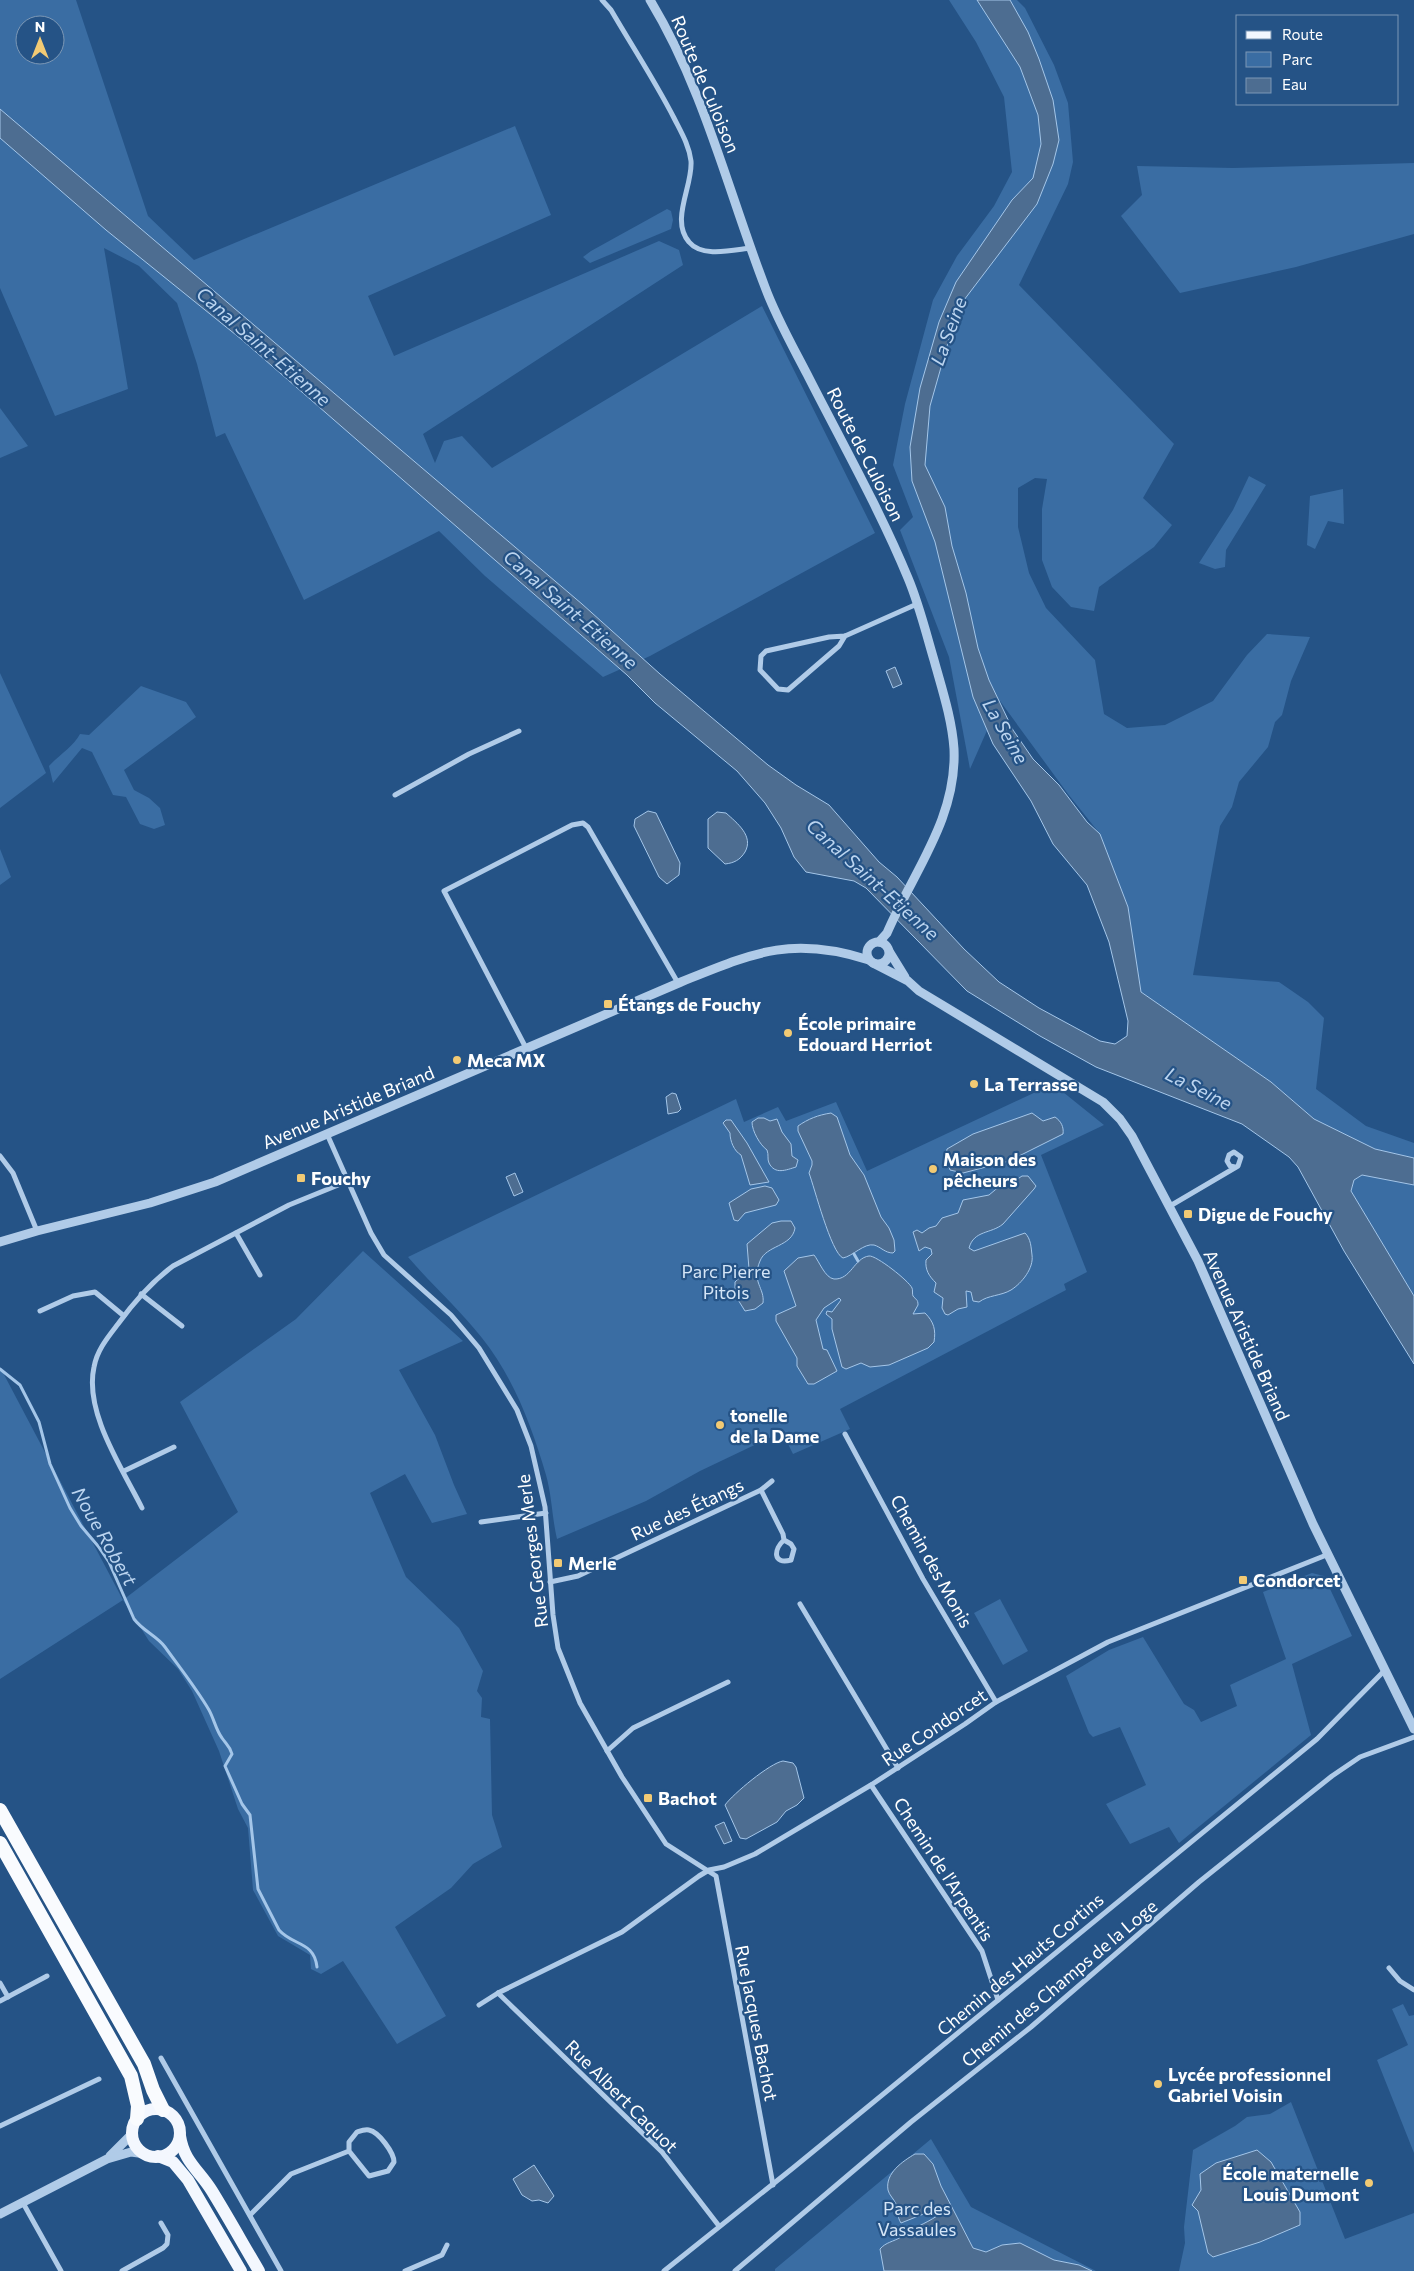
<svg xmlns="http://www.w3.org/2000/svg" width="1414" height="2271" font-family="Commissioner,sans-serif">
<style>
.green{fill:#3a6da3;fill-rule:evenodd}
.water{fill:#4d6d91;stroke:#a4c6e9}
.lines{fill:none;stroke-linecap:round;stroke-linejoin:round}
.stream{stroke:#a4c6e9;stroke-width:3}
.minor{stroke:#b0cbe8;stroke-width:5}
.tertiary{stroke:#b0cbe8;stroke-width:9}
.primary{stroke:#f3f7fe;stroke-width:12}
.trunk{stroke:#f9fbfe;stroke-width:14}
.poi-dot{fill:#f2ca74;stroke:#255386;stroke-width:2}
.labels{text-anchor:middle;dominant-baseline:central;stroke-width:4.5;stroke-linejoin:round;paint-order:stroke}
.street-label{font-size:18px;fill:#fff;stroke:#255386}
.poi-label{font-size:18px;font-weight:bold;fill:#fff;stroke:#255386;text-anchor:start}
.park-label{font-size:18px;fill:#d4e5f7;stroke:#255386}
.water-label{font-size:19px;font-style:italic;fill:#bcd5f0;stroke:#255386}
</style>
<rect width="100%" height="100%" fill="#255386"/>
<g class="green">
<path d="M 0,0 L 76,0 L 148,216 L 194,260 L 515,126 L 551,215 L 368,296 L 394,356 L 659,241 L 679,250 L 683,265 L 423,434 L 435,463 L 444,441 L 462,436 L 492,468 L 762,306 L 875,533 L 650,656 L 603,677 L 485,576 L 439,531 L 304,600 L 225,433 L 216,437 L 197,364 L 177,303 L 139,266 L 104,248 L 128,389 L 55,416 L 0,288 ZM 25,25 L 55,25 L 55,55 L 25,55 Z"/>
<polygon points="949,0 1017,0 1025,8 1054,65 1068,103 1073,162 1068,184 1019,285 1174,444 1143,498 1172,525 1154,547 1099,587 1094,611 1071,607 1052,587 1042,560 1042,509 1047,479 1035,478 1018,488 1018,527 1029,573 1046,608 1095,660 1104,714 1127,728 1165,725 1213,701 1247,655 1267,634 1310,637 1291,681 1282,715 1275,722 1268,747 1239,782 1232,807 1220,826 1193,975 1279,982 1308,1002 1324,1018 1316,1089 1366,1126 1414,1143 1414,1158 1375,1149 1314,1119 1271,1082 1141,992 1128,907 1100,834 1068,794 1000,701 970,769 949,657 900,530 913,517 893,465 905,404 933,300 957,256 994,206 1012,172 1004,97 976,42"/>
<polygon points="1414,163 1414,234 1296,267 1180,293 1121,216 1142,195 1137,166 1233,168"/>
<polygon points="667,209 671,211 673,220 671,229 590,263 583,257 591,251"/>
<polygon points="0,408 28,446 0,458"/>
<polygon points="1249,476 1266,485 1226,550 1225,567 1215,569 1199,563 1233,510"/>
<polygon points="1343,489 1344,524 1328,521 1315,549 1307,545 1310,496"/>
<polygon points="0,673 46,773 0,808"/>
<path d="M 141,686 L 186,702 L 196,717 L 124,770 L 134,790 L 149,798 L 160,808 L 165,825 L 154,829 L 140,824 L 126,797 L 113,795 L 92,752 L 82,748 L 53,783 L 49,766 C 59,755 74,746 80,734 L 89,735 Z"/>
<polygon points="0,849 11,877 0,885"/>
<path d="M 1053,1084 L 1104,1125 L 1041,1155 L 1087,1272 L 1064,1284 L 1066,1290 L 840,1409 L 850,1429 L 793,1454 L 782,1432 L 700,1471 L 646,1501 L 557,1539 C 552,1518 552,1496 546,1475 C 532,1427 514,1378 482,1338 C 459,1309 432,1285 408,1257 L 736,1099 L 744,1122 L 778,1107 L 786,1121 L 836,1102 L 867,1171 Z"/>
<polygon points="1362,1175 1414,1185 1414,1296 1351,1191 1354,1180"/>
<polygon points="363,1251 463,1341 399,1370 435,1435 454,1485 467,1514 432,1523 405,1474 370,1493 406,1577 459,1628 483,1671 477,1691 482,1698 481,1717 490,1719 492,1815 502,1847 473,1864 451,1888 395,1927 446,2016 397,2044 343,1961 321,1974 311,1969 310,1955 278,1936 253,1890 248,1828 238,1809 219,1751 192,1691 178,1669 149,1641 123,1600 0,1679 0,1367 123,1600 238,1512 180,1402 296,1319"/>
<polygon points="1312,1573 1324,1576 1352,1636 1292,1664 1311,1735 1179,1843 1169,1827 1130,1844 1106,1804 1146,1785 1120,1727 1093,1737 1089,1733 1066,1676 1109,1650 1143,1637 1184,1704 1194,1710 1201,1722 1237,1706 1230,1685 1286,1659 1263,1592"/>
<polygon points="1000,1599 1028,1651 1003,1665 974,1613"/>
<polygon points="1403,2004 1409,2016 1414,2015 1414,2153 1377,2060 1408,2045 1392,2009"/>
<polygon points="1291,2102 1345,2239 1414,2213 1414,2271 1179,2271 1185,2243 1184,2227 1193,2150 1235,2126 1247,2117 1270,2114"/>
<polygon points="931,2139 971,2207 1096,2271 775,2271 775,2269"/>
</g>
<g class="water">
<polygon points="977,0 1010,0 1028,32 1039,59 1053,100 1059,140 1053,164 1037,204 964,300 953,325 930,406 925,465 945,507 952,546 966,593 978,648 989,680 1013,730 1033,759 1059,785 1087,822 1100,834 1128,907 1141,992 1271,1082 1314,1119 1375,1149 1414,1158 1414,1185 1362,1175 1354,1180 1351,1191 1414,1296 1414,1364 1344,1251 1298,1167 1289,1157 1242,1124 1096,1067 1040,1036 967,991 866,888 854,881 806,872 794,857 781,828 765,803 737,771 655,703 627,675 241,339 106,230 0,138 0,109 582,604 660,674 768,765 796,785 829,805 879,862 897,877 964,949 999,982 1039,1008 1100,1041 1115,1044 1127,1036 1128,1021 1109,942 1087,885 1053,844 1031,801 993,744 973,697 935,542 912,481 910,447 920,388 939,322 956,282 1012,200 1033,178 1041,144 1038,115 1020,67"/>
<polygon points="895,667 902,684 893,688 886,671"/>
<polygon points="648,811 656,813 680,863 679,875 667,884 659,877 634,826 635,819"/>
<path d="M 717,812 L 726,813 C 737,823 754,836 745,852 C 740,860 734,863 725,864 L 708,848 L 708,819 Z"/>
<polygon points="672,1093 676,1094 681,1109 678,1112 668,1114 666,1097"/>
<path d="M 831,1113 L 837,1117 L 850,1155 L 864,1175 L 881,1217 L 889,1228 L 894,1240 L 895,1251 L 893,1253 C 885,1253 881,1247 874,1245 C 864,1243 853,1256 843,1258 C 831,1253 814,1186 809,1173 L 812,1165 L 812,1161 L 798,1131 L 798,1126 C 808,1119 818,1115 831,1113 Z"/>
<path d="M 1032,1113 L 1043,1121 L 1055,1117 C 1061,1121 1064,1127 1063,1134 L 1009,1161 L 963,1173 L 950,1170 L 946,1156 L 947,1149 L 973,1134 Z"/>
<path d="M 758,1118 L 764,1118 L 770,1121 L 777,1119 L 782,1132 L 791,1144 L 792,1156 L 798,1160 L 796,1167 C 786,1170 775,1175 769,1163 C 767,1159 769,1155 767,1150 C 760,1145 752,1131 752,1122 Z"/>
<path d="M 726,1120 L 731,1120 L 747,1143 L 769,1182 L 750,1185 L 741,1155 C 734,1151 730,1141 730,1133 L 723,1123 Z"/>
<polygon points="515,1173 523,1192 514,1196 506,1177"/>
<path d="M 1022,1176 L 1028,1176 L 1036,1186 L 1034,1189 L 1003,1224 C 991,1234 974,1230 969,1248 L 974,1251 L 1025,1233 C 1031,1239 1031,1247 1032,1255 C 1034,1268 1022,1283 1011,1290 C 1001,1296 988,1295 979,1302 L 973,1301 L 971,1292 L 966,1291 L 967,1307 L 958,1309 L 948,1315 L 945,1314 L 942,1308 L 943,1298 L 934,1292 L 936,1283 C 929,1276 925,1270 926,1260 L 932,1254 L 931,1249 L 925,1247 L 919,1251 L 913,1232 L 917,1230 L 922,1233 L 929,1228 L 936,1226 L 942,1218 L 958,1213 L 963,1200 L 989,1195 L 1001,1185 L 1016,1180 Z"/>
<polygon points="765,1186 772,1188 779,1200 776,1205 745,1213 738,1221 734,1220 729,1203 751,1189"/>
<path d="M 781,1221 L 791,1221 L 795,1228 C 792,1247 766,1245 760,1261 C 751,1282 765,1288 763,1303 L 755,1309 L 745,1311 L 735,1295 L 735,1282 L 749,1269 L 747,1244 L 772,1223 Z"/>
<path d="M 814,1255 C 819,1261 825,1278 834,1279 C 851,1280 854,1258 869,1256 C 876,1255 909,1281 912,1288 C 913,1290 912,1294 913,1296 C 916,1300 918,1299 918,1305 L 913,1314 L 925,1313 C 934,1322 936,1330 934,1342 L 928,1348 L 889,1365 L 870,1367 L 861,1363 L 846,1369 L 842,1367 L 832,1329 L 832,1319 L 826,1314 L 827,1311 L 832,1312 L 841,1300 L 839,1298 L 824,1308 L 816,1320 L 823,1349 L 827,1350 L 837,1371 L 814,1384 L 808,1384 L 797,1366 L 797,1358 L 776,1321 L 776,1315 L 796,1306 L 784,1271 L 798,1258 Z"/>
<path d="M 783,1761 L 793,1763 L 796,1767 L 804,1798 L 797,1805 L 786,1811 L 777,1822 L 746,1839 L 740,1838 L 725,1805 C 733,1794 770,1763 783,1761 Z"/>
<polygon points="724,1822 732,1841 724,1844 715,1826"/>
<polygon points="1257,2150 1271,2162 1300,2212 1300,2225 1260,2242 1213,2257 1208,2253 1198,2211 1192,2205 1201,2190 1200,2174 1216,2163"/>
<path d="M 915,2154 L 924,2154 L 933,2164 L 941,2186 L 973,2248 L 986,2252 L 1002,2245 L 1020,2243 L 1054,2260 L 1079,2265 L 1092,2271 L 884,2271 L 880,2249 C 886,2242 893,2242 901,2237 C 912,2228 925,2224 937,2216 L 937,2211 L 931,2211 L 901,2223 C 897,2217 898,2211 896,2204 C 894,2199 889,2195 888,2190 C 885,2173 903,2161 915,2154 Z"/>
<polygon points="534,2165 554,2196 548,2203 539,2200 532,2201 522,2195 513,2179"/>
</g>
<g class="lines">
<g class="stream">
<polyline points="854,1254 858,1261"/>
<path d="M 0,1369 L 20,1385 L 39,1422 L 50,1464 L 70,1508 L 81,1526 L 98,1546 L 109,1562 L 134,1619 C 143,1631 157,1636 165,1647 C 180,1668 196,1688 209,1710 C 214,1719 216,1730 222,1738 C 226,1744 230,1746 232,1754 L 225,1766 L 242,1804 L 250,1815 L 258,1889 L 279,1930 C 293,1946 314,1941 317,1967"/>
</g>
<g class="minor">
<path d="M 602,0 L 611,10 C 632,46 655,81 674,118 C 681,132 689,145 691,161 C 693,186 670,220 689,242 C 702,258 733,250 751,248"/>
<polyline points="845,636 839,646 788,690 778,689 760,670 761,656 766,651 829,637 845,636 917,604"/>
<polyline points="395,795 469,754 519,731"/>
<polyline points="526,1048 444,891 572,825 583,823 588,827 678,983"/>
<polyline points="327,1134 371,1233 384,1255 451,1315 479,1348 517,1410 531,1446 545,1507 553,1615 558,1648 580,1703 622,1777 666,1844 716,1876 773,2185"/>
<polyline points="0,1156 13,1173 37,1231"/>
<polyline points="1170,1206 1238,1166 1241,1157 1234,1152 1229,1155 1227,1161 1230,1166 1235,1167"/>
<polyline points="236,1233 260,1275"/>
<polyline points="141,1294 182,1326"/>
<polyline points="40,1311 73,1296 95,1292 124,1316"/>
<polyline points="845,1434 923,1579 996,1702"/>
<polyline points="124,1471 174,1447"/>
<polyline points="761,1490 772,1481"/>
<path d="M 142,1508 C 122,1468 84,1412 94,1367 C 97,1350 108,1337 118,1324 C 134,1302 150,1283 173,1266 L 289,1205 L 348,1181"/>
<polyline points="481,1522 546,1513"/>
<path d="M 550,1582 L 578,1576 L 761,1490 L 783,1534 L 784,1540 C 774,1549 772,1565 791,1560 L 794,1549 L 791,1544 L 784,1540"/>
<polyline points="800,1604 898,1768"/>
<polyline points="607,1751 633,1728 728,1682"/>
<polyline points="871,1785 982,1951 998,2000"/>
<polyline points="1389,1968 1400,1981 1414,1990"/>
<polyline points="0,1983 8,1997"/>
<polyline points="498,1993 662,2152 719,2226"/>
<polyline points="0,2001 47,1976"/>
<polyline points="479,2005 498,1993 622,1932 699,1876 709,1870 724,1867 755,1854 871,1785 965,1724 996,1702 1108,1642 1329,1554"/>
<polyline points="161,2058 281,2271"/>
<polyline points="0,2126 99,2079"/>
<polyline points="23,2203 61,2271"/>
<path d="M 250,2215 L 291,2174 L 349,2151 L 349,2142 L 357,2132 C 360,2131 365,2129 369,2130 C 379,2132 394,2153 394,2162 L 388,2171 L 369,2176 L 349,2151"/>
<polyline points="122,2271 163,2248 167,2244 168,2235 161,2223"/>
<polyline points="405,2271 442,2255 447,2245"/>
<polyline points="664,2271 793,2168 1317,1739 1385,1670"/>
<polyline points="735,2271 911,2122 1031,2027 1199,1882 1332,1776 1360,1757 1414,1737"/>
</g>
<g class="tertiary">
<path d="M 650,0 C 704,89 728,191 765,287 C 776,317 792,345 807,374 C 841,441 879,508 908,578 C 919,604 926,633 934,660 C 942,689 952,719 954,749 C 957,819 913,872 887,933 L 879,942"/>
<circle cx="878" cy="953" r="11"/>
<polyline points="889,951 905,977"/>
<polyline points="873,963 908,981 919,991 1103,1102 1120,1119 1132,1136 1198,1261 1313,1524 1414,1729"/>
<path d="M 0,1242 L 37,1231 L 150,1203 L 215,1182 L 681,982 C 753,953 791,935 869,960"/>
<polyline points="110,2156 133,2133"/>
<polyline points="0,2214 107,2159 131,2152 146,2154"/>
</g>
<g class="primary">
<circle cx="156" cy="2133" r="24"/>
<path d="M 180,2136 C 184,2162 199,2170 212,2191 C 228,2217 243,2244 259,2271"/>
<polyline points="158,2156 173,2162 188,2180 241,2271"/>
</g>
<g class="trunk">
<polyline points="0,1810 144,2064 153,2090 163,2110"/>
<polyline points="0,1843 131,2076 138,2106 137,2119"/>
</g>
</g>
<g class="poi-dot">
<rect x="603" y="999" width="10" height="10" rx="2.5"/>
<circle cx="788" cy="1033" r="5"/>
<circle cx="457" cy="1060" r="5"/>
<circle cx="974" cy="1084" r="5"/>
<circle cx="933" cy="1169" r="5"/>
<rect x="296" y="1173" width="10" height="10" rx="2.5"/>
<rect x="1183" y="1209" width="10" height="10" rx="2.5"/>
<circle cx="720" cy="1425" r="5"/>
<rect x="553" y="1558" width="10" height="10" rx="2.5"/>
<rect x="1238" y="1575" width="10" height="10" rx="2.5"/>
<rect x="643" y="1793" width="10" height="10" rx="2.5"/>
<circle cx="1158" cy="2084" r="5"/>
<circle cx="1369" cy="2183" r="5"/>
</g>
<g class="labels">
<g class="street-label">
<text transform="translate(706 84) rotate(67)">Route de Culoison</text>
<text transform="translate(866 454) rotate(63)">Route de Culoison</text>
<text transform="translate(348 1107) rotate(-23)">Avenue Aristide Briand</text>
<text transform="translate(1247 1335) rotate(66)">Avenue Aristide Briand</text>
<text transform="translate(687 1509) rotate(-25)">Rue des Étangs</text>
<text transform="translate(532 1551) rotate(-97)">Rue Georges Merle</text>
<text transform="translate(932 1561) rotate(61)">Chemin des Monis</text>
<text transform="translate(934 1727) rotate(-34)">Rue Condorcet</text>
<text transform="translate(944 1869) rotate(57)">Chemin de l'Arpentis</text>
<text transform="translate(1020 1964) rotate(-40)">Chemin des Hauts Cortins</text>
<text transform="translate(1059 1983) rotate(-40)">Chemin des Champs de la Loge</text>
<text transform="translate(757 2023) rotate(79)">Rue Jacques Bachot</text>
<text transform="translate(622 2096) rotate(45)">Rue Albert Caquot</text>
</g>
<g class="poi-label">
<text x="618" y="1004">Étangs de Fouchy</text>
<text x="798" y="1023">École primaire<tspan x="798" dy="21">Edouard Herriot</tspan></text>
<text x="467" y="1060">Meca MX</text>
<text x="984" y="1084">La Terrasse</text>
<text x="943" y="1159">Maison des<tspan x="943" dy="21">pêcheurs</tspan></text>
<text x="311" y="1178">Fouchy</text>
<text x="1198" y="1214">Digue de Fouchy</text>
<text x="730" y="1415">tonelle<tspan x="730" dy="21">de la Dame</tspan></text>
<text x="568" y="1563">Merle</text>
<text x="1253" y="1580">Condorcet</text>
<text x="658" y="1798">Bachot</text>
<text x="1168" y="2074">Lycée professionnel<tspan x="1168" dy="21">Gabriel Voisin</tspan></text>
<text x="1359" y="2173" text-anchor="end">École maternelle<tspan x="1359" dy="21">Louis Dumont</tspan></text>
</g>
<g class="park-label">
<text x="726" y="1271">Parc Pierre<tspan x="726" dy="21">Pitois</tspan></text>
<text x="917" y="2208">Parc des<tspan x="917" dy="21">Vassaules</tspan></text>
</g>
<g class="water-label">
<text transform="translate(948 331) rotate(-70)">La Seine</text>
<text transform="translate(264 346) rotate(41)">Canal Saint-Etienne</text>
<text transform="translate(571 609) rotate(41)">Canal Saint-Etienne</text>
<text transform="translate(1006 731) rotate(60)">La Seine</text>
<text transform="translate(873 879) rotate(42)">Canal Saint-Etienne</text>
<text transform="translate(1199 1088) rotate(27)">La Seine</text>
<text transform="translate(105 1536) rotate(60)">Noue Robert</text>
</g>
</g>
<rect x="1236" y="15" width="162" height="90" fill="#255386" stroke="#7c98b6"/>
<rect x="1246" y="31" width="25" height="8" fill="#f3f7fe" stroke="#7c98b6"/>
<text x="1282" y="40" font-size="15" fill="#ffffff">Route</text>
<rect x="1246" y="52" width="25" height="15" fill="#3a6da3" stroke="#7c98b6"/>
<text x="1282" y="65" font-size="15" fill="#ffffff">Parc</text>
<rect x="1246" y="78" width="25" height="15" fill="#4d6d91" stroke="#7c98b6"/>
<text x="1282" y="90" font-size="15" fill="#ffffff">Eau</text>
<g transform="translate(40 40)"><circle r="24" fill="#255386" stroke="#7c98b6"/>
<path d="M0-4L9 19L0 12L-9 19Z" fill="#f2ca74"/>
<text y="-8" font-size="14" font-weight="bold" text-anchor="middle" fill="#ffffff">N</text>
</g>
</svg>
